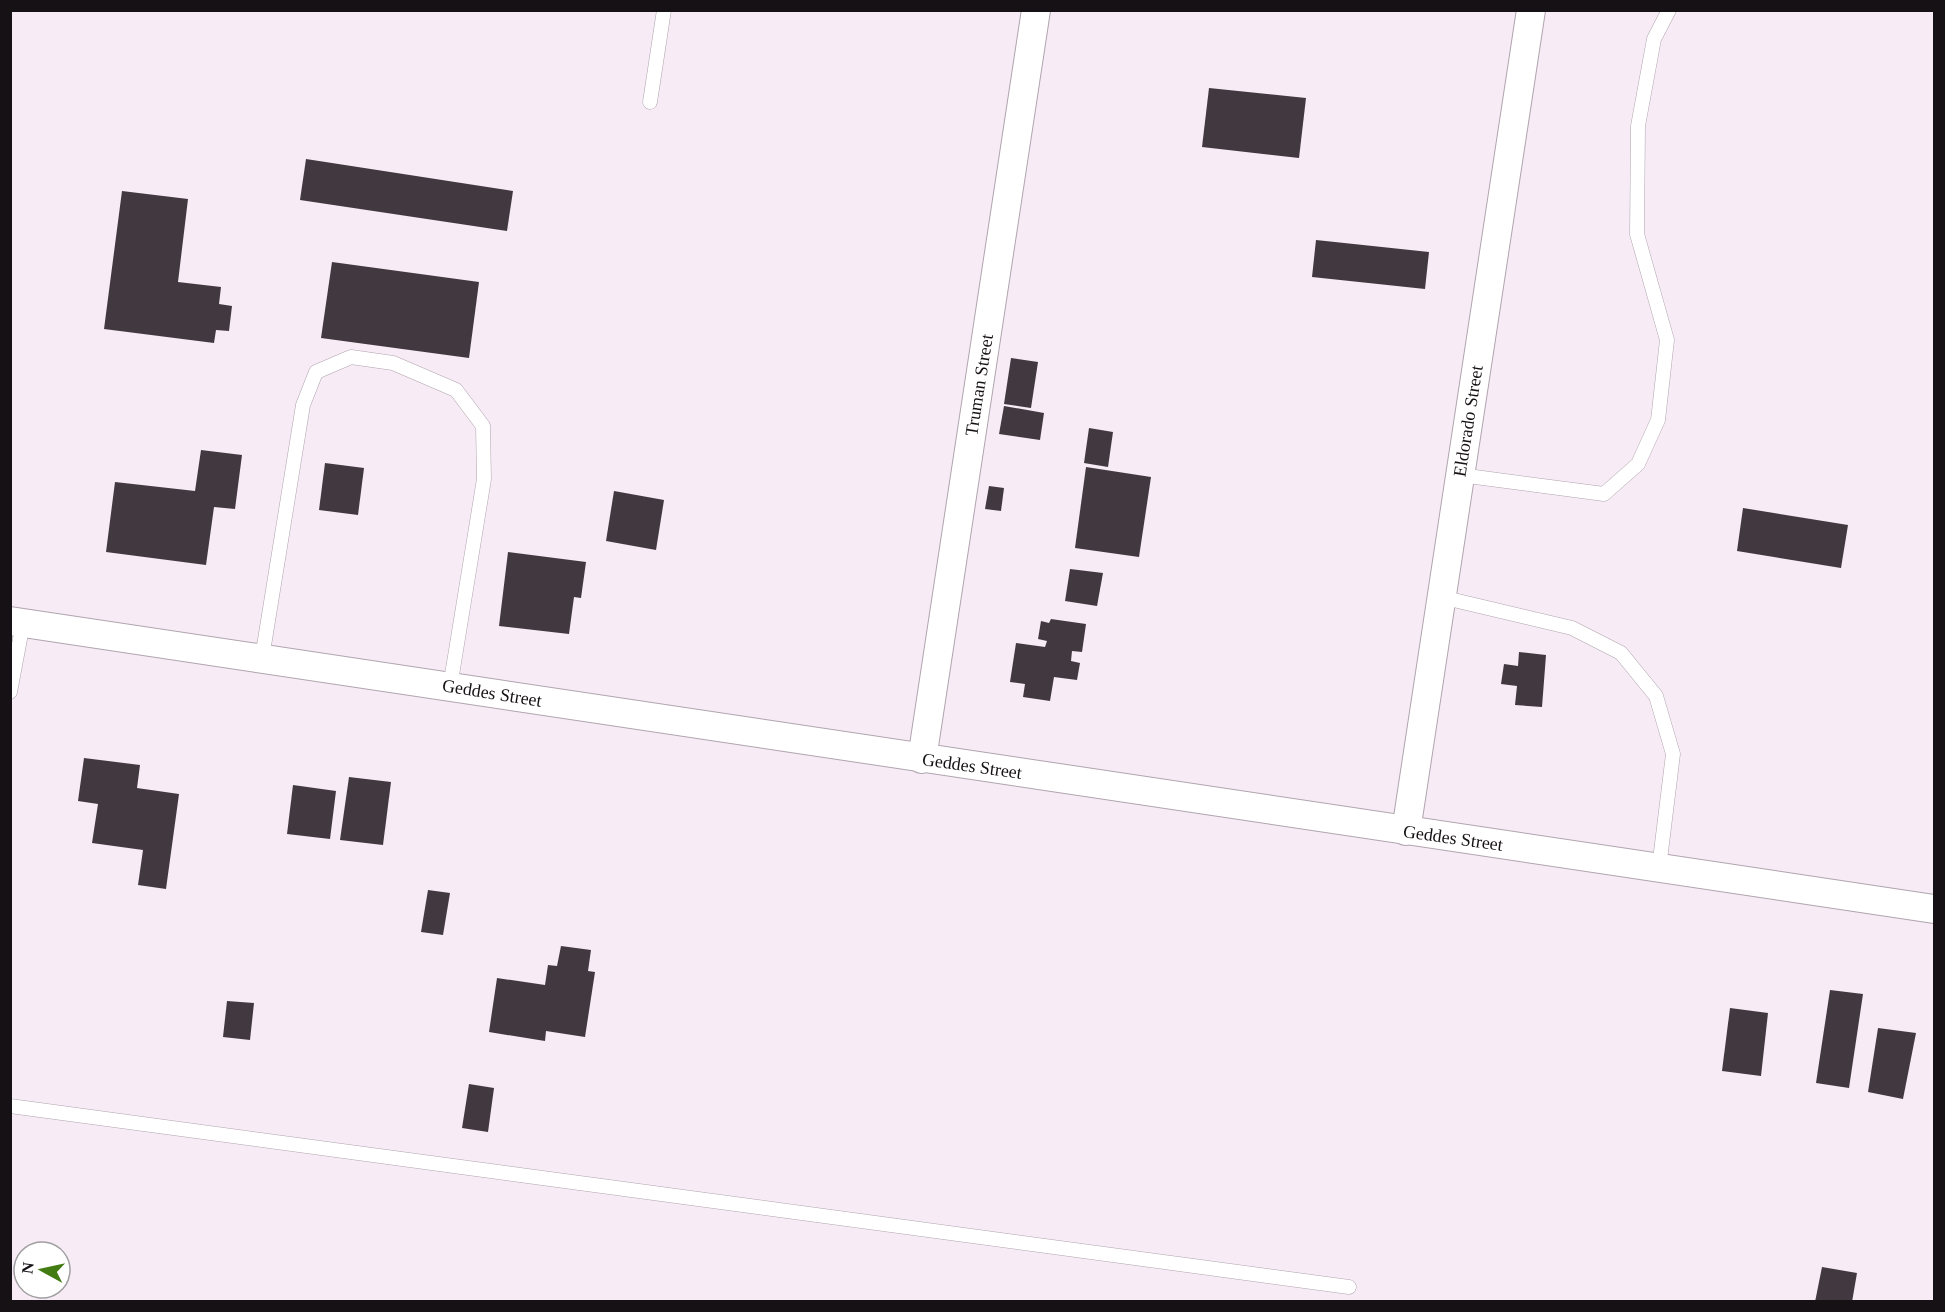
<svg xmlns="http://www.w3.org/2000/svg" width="1945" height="1312" font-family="Georgia,serif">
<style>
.building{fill:#423940}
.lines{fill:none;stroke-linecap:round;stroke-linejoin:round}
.lane-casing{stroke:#b0a5ae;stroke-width:15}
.street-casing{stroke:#b0a5ae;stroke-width:30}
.lane{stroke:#fff;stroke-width:14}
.street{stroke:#fff;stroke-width:28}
.labels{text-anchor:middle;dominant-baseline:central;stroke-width:6;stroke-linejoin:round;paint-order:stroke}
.street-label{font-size:18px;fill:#151114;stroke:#fff}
</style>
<rect width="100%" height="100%" fill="#f7ebf5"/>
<g class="building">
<polygon points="1209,88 1306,98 1299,158 1202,147"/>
<polygon points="306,159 513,191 507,231 300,200"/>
<polygon points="122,191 188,199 178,282 221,287 219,304 232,306 229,331 216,330 214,343 104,329"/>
<polygon points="1316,240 1429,252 1425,289 1312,277"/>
<polygon points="332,262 479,282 469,358 321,338"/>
<polygon points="1011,358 1038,362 1031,408 1004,404"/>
<polygon points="1004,406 1044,413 1040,440 999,434"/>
<polygon points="1089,428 1113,432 1108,467 1084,463"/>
<polygon points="201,450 242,455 235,509 214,507 206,565 106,552 115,482 195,491"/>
<polygon points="325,463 364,468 358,515 319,510"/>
<polygon points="1086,467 1151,477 1139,557 1075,548"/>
<polygon points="989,486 1004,488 1001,511 985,509"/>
<polygon points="614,491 664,500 656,550 606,541"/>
<polygon points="1743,508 1848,525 1841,568 1737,551"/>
<polygon points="508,552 586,562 581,598 574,597 569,634 499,626"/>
<polygon points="1070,569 1103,573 1097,606 1065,601"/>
<polygon points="1051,619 1086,624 1082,652 1072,651 1071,661 1080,663 1077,680 1054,677 1050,701 1023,697 1025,684 1010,682 1016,643 1045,647 1047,641 1038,639 1041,621 1049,623"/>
<polygon points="1519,652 1546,655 1542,707 1515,705 1517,686 1501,684 1504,664 1518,666"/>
<polygon points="84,758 140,765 137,788 179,794 166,889 138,885 143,850 92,843 98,804 78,801"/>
<polygon points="349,777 391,782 383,845 340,840"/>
<polygon points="293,785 336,791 330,839 287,834"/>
<polygon points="428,890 450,893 443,935 421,932"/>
<polygon points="561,946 591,950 588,971 595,972 585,1037 546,1031 545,1041 489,1032 497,978 545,985 548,965 557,966"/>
<polygon points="1830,990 1863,994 1849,1088 1816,1083"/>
<polygon points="227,1001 254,1003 250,1040 223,1037"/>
<polygon points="1730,1008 1768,1013 1761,1076 1722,1071"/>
<polygon points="1878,1028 1916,1033 1903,1099 1868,1092"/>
<polygon points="469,1084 494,1088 488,1132 462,1128"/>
<polygon points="1822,1267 1857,1273 1852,1302 1815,1302"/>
</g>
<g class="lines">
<defs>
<g id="lane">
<polyline points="650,102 664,10"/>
<polyline points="1460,475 1604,494 1638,464 1658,420 1667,340 1637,234 1638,126 1654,39 1669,10"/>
<polyline points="1441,597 1572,628 1621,653 1656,696 1673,754 1659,868"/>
<polyline points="262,658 303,405 316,372 351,357 393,363 456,390 483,426 484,479 450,687"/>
<polyline points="10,692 23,623"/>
<polyline points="10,1106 1349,1287"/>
</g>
<g id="street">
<polyline points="10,621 1934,909"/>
<polyline points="922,759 1036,10"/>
<polyline points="1406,831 1531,10"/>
</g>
</defs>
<use href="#lane" class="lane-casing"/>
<use href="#street" class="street-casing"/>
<use href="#lane" class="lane"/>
<use href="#street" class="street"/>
</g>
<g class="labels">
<g class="street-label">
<text transform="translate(979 385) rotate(-81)">Truman Street</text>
<text transform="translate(1468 421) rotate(-81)">Eldorado Street</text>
<text transform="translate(492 693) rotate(9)">Geddes Street</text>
<text transform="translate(972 766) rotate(8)">Geddes Street</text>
<text transform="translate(1453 838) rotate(8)">Geddes Street</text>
</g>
</g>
<rect width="1945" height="1312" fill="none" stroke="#151114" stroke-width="24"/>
<g transform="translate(42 1270) rotate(278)"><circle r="28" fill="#ffffff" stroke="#a1a0a1" stroke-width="1.5"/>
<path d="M0-4.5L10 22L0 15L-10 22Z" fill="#427b12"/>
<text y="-9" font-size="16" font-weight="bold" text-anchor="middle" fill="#151114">N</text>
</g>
</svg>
